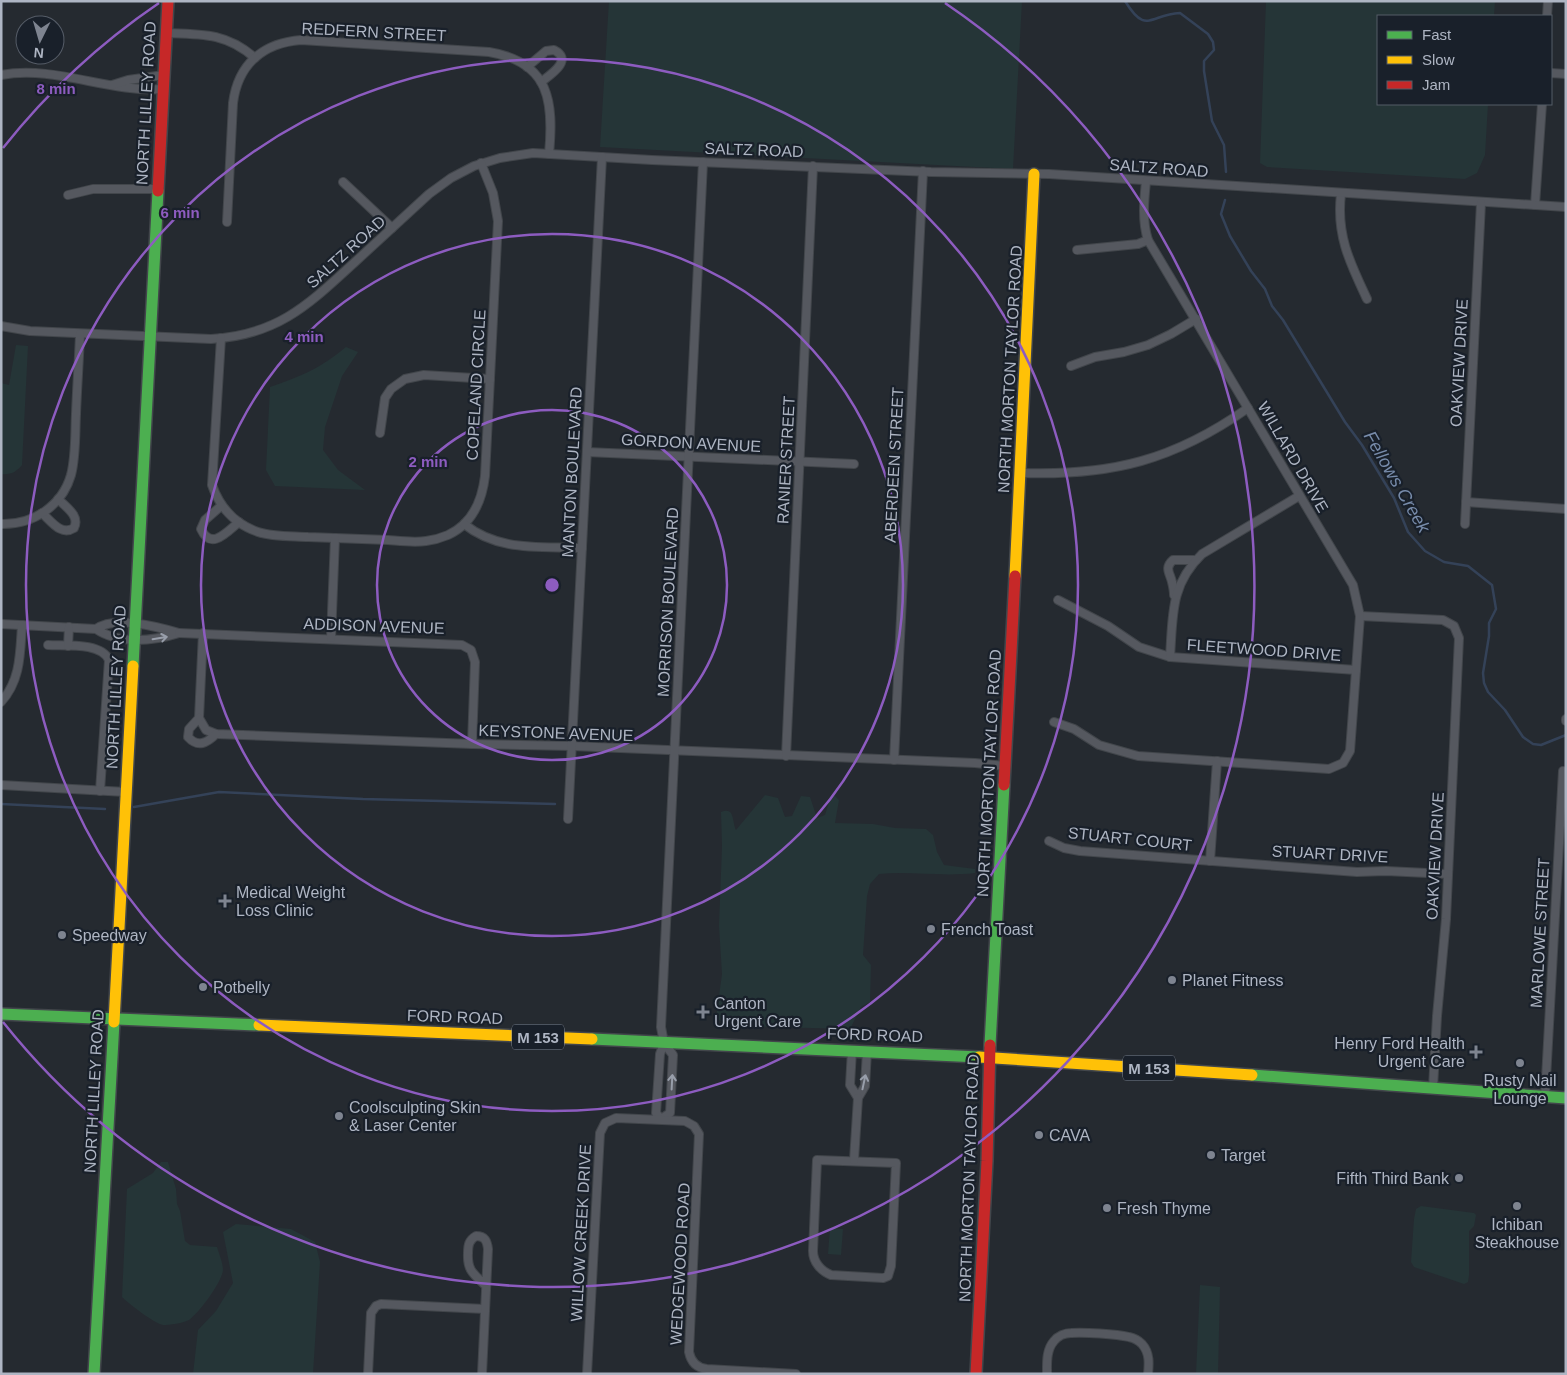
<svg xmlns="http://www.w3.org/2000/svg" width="1567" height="1375" font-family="Helvetica,sans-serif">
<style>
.green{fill:#253537}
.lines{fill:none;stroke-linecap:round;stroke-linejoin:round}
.stream{stroke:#344258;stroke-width:2.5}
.street-casing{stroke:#42464b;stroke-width:10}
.fast-casing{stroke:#42464b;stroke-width:14}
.slow-casing{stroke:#42464b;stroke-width:14}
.jam-casing{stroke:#42464b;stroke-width:14}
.street{stroke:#55585f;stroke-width:8}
.fast{stroke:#4caf50;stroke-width:11}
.slow{stroke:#ffc107;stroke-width:11}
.jam{stroke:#c62828;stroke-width:11}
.oneway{stroke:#989eaa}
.ring{fill:none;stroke:#8d5cc0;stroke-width:2.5}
.poi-dot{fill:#7e8490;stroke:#19202a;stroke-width:2}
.labels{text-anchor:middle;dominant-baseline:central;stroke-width:4.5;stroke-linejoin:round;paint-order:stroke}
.shield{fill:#19202a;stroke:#818895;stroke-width:1}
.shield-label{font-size:15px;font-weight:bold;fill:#aeb5c3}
.street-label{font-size:16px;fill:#aeb5c3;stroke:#19202a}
.poi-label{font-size:16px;fill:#aeb5c3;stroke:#19202a;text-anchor:start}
.water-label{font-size:18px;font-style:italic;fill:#778baa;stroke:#19202a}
.centre{fill:#8d5cc0;stroke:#19202a;stroke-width:2.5}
.ring-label{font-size:15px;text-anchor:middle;font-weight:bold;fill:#8d5cc0;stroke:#19202a;stroke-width:4.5;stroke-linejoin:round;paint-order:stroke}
</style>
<rect width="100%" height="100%" fill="#252a30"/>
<g class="green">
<polygon points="609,1 1022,1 1013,169 600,147"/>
<polygon points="1266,1 1495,1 1494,16 1378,16 1378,104 1488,104 1485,155 1477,173 1465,179 1267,167 1260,163"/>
<path d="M 16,345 L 28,346 L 22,465 C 16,472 11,475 1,474 L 1,383 L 9,385 Z"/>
<path d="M 346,347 L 358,352 L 342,376 L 325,427 L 323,450 L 338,470 L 365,490 L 275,486 L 266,470 L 270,387 C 302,376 321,368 346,347 Z"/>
<path d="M 765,795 L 778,798 L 785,817 L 792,816 L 801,796 L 810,797 L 817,818 L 825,815 L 829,802 L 834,795 L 839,800 L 835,823 L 873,824 L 895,828 L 926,829 L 933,835 L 937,852 L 944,865 L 975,869 L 975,873 C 943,877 911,871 879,874 L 870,884 L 867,896 L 863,955 L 871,965 L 870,1002 L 861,1007 L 850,1029 L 728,1026 L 716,1018 L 722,974 L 719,926 L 722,846 L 721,812 C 735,806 732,822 736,830 Z"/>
<path d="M 161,1162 L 168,1162 L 176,1189 L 177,1204 L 180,1211 L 185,1241 L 190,1245 L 217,1247 C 219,1254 223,1263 223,1270 C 222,1282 199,1313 189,1320 C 184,1323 169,1325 163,1325 C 155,1324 128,1303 122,1297 L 127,1189 L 153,1173 Z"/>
<polygon points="1421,1206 1474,1213 1476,1215 1474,1226 1469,1231 1469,1275 1468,1282 1464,1284 1414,1267 1411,1262 1414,1219 1416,1209"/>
<polygon points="236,1224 291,1229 315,1242 320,1262 313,1374 193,1374 198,1330 216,1311 233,1283 223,1232"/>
<polygon points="830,1228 843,1229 841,1255 828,1254"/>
<polygon points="1200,1285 1220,1287 1218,1374 1196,1374"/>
</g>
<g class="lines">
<g class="stream">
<path d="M 1125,1 C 1146,35 1149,15 1180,13 L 1208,34 L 1213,42 L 1214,50 L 1204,61 L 1204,71 L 1212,121 L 1224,145 L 1226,172"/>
<polyline points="1225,200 1221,214 1230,236 1251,271 1265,289 1272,306 1283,320 1345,422 1362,445 1394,498 1408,532 1425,551 1444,562 1468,566 1492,585 1496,609 1489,623 1489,636 1483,673 1484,683 1488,692 1505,710 1523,737 1533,744 1541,745 1566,735"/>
<polyline points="1,804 105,809"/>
<polyline points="134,807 219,792 363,799 555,804"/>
</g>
<defs>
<g id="street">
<polyline points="1547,16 1548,1"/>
<path d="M 166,33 C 202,34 227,33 255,58"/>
<path d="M 527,67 L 546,51 L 554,50 C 574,60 550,75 541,82"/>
<polyline points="1551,73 1566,74"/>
<path d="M 1,75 C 56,65 108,93 163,89"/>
<polyline points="112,85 128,80 164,75"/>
<polyline points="343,182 392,228"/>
<path d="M 1341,194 C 1336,235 1350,263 1367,299"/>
<polyline points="68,195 93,189 158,189"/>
<polyline points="1535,205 1542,104"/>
<path d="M 227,222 L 233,103 C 238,64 263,43 301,40 L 489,52 C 550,62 554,102 549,154"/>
<polyline points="1077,250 1138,244 1148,240"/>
<path d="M 1,326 L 30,331 L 211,339 C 278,335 308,305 355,262 C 380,239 404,217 429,194 L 451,178 L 474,166 L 500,158 L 533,153 L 652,160 L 931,172 L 1049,174 L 1566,207"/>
<path d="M 221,338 L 212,485 C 220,508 235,524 258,532 C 273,537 292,536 308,537 C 334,538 361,539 388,540 C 400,541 414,543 426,541 C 434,540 441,538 448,535 C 472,524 482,501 485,476 L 498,221 L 493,193 L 481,163"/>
<polyline points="1071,366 1095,357 1124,352 1148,345 1171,334 1196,319"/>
<polyline points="380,433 385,398 391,389 405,379 424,375 490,379"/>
<polyline points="587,452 854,464"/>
<path d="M 1021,473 C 1112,476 1174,460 1248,408"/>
<polyline points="1466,502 1566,509"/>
<path d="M 221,506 L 205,520 L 201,529 C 211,551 227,532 239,522"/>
<path d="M 42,513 C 52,522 61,536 74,528 C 80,516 67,508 58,499"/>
<path d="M 1,524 C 33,525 62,506 71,475 C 76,456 75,434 76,414 C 77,387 79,361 80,334"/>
<path d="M 464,524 C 499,552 540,546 582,548"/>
<polyline points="1465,524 1481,203"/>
<path d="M 1174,595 C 1174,590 1173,586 1172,582 C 1170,573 1164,568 1173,560 L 1196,560"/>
<polyline points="1058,600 1108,626 1139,647 1170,657 1356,670"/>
<polyline points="1360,616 1443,620 1454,626 1459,638 1446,919 1437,1016 1433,1088"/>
<path d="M 1,624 L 96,629 C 119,645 154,641 179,633 C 158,627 115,615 96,629"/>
<polyline points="179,633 462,645 471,650 475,662 472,744"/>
<polyline points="203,633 199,718 206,730 216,734 472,744 572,746 975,763 1005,766"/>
<polyline points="331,638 335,538"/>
<path d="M 48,645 C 65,646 101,642 109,660 L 100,791"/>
<polyline points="68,646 69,627"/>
<path d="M 1170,657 C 1173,615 1170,585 1202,554 L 1299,496"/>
<path d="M 1,702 C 21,680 20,653 22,625"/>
<path d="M 199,718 L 189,729 L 188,737 C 198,748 207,743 216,734"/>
<polyline points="1566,721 1566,719"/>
<path d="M 1054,722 L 1074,729 L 1099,745 L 1138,756 L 1329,769 L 1343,763 L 1350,751 L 1360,616 L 1353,585 L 1148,240 C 1142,221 1144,201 1146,181"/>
<polyline points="786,756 813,166"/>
<polyline points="894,760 923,171"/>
<polyline points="1,785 126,792"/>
<polyline points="568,819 602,157"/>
<polyline points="1049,841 1064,848 1080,851 1357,872 1386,871 1448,874"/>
<polyline points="1210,861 1217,761"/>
<polyline points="852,1050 850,1085 858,1098 865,1086 867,1051"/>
<polyline points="1545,1097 1563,771"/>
<polyline points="661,1119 670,1113 673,1055 664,1043 661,1027 703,162"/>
<polyline points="661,1119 656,1113 660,1054 664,1043"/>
<path d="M 817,1160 L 896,1163 L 891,1266 L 888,1276 L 883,1278 L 831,1275 C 821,1271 813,1262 813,1251 Z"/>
<polyline points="854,1160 858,1098"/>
<polyline points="368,1374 371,1313 376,1306 381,1304 485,1309"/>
<path d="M 482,1374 L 488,1249 C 487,1241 485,1236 476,1236 C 469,1240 468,1245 468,1253 C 467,1271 474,1274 486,1286"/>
<path d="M 587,1374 L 600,1133 L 605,1123 L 616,1118 L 685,1121 L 694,1126 L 699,1134 L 689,1352 C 691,1362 697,1368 707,1369 L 796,1374"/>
<path d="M 1047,1374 C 1047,1363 1046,1350 1054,1341 C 1058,1336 1065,1333 1071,1333 C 1084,1332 1116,1334 1129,1337 C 1134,1338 1139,1341 1142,1344 C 1150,1353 1149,1364 1148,1374"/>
</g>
<g id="fast">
<polyline points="133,666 158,191"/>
<polyline points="1,1014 259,1025"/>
<polyline points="592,1039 979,1057"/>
<polyline points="990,1045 1004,785"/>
<polyline points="1252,1075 1566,1098"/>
<polyline points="94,1374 114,1022"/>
</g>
<g id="slow">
<polyline points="1015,576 1034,174"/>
<polyline points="114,1022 133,666"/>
<polyline points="259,1025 592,1039"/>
<polyline points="979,1057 1252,1075"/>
</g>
<g id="jam">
<polyline points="158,191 168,1"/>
<polyline points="1004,785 1015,576"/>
<polyline points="976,1374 987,1161 990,1045"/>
</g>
</defs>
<use href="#street" class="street-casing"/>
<use href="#fast" class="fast-casing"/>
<use href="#slow" class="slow-casing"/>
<use href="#jam" class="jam-casing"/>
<use href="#street" class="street"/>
<use href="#fast" class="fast"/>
<use href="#slow" class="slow"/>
<use href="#jam" class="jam"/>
</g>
<defs><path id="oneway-shaft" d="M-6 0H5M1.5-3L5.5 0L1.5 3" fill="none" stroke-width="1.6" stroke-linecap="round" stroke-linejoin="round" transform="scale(1.25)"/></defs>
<g class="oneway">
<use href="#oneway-shaft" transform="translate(160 638) rotate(-9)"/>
<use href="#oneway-shaft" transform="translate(672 1082) rotate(-87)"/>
<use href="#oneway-shaft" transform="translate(864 1082) rotate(-78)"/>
</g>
<g class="ring">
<circle cx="552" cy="585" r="175"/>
<circle cx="552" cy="585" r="351"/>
<circle cx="552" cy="585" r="526"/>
<path d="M3 148A702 702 0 0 1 159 3M945 3A702 702 0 1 1 3 1022"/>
</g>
<g class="poi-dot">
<path d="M222.5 893.5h5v5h5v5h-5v5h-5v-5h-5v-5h5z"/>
<circle cx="931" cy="929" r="5"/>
<circle cx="62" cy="935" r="5"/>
<circle cx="1172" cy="980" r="5"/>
<circle cx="203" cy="987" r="5"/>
<path d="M700.5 1004.5h5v5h5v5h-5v5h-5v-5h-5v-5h5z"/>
<path d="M1473.5 1044.5h5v5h5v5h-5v5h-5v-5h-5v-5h5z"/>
<circle cx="1520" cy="1063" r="5"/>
<circle cx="339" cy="1116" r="5"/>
<circle cx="1039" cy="1135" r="5"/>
<circle cx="1211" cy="1155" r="5"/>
<circle cx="1459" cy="1178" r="5"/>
<circle cx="1517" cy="1206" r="5"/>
<circle cx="1107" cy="1208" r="5"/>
</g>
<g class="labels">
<g class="shield">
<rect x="512" y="1024.5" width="52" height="25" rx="4"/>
<rect x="1123" y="1055.5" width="52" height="25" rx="4"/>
</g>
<g class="shield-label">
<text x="538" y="1037">M 153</text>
<text x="1149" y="1068">M 153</text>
</g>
<g class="street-label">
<text transform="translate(374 32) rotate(3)">REDFERN STREET</text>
<text transform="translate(146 103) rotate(-87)">NORTH LILLEY ROAD</text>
<text transform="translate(754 150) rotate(2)">SALTZ ROAD</text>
<text transform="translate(1159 168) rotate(4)">SALTZ ROAD</text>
<text transform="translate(346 252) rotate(-42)">SALTZ ROAD</text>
<text transform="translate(1459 363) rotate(-87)">OAKVIEW DRIVE</text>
<text transform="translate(1010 369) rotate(-87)">NORTH MORTON TAYLOR ROAD</text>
<text transform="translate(476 385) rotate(-87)">COPELAND CIRCLE</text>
<text transform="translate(691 443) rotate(3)">GORDON AVENUE</text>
<text transform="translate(1293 457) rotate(60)">WILLARD DRIVE</text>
<text transform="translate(786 460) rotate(-87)">RANIER STREET</text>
<text transform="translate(894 465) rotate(-87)">ABERDEEN STREET</text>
<text transform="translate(572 472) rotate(-87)">MANTON BOULEVARD</text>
<text transform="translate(668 602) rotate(-87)">MORRISON BOULEVARD</text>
<text transform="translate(374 626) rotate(2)">ADDISON AVENUE</text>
<text transform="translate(1264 650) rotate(4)">FLEETWOOD DRIVE</text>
<text transform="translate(116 687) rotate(-87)">NORTH LILLEY ROAD</text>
<text transform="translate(556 733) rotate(2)">KEYSTONE AVENUE</text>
<text transform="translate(989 773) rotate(-87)">NORTH MORTON TAYLOR ROAD</text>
<text transform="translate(1130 839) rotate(6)">STUART COURT</text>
<text transform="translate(1330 854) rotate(3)">STUART DRIVE</text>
<text transform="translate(1435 856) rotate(-87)">OAKVIEW DRIVE</text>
<text transform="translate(1540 933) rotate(-87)">MARLOWE STREET</text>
<text transform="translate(455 1017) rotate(2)">FORD ROAD</text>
<text transform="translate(875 1035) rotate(2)">FORD ROAD</text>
<text transform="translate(94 1091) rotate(-87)">NORTH LILLEY ROAD</text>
<text transform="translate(969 1178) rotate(-88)">NORTH MORTON TAYLOR ROAD</text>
<text transform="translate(581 1233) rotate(-87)">WILLOW CREEK DRIVE</text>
<text transform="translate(680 1264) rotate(-87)">WEDGEWOOD ROAD</text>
</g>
<g class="poi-label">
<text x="236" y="892">Medical Weight<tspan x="236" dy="18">Loss Clinic</tspan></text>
<text x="941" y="929">French Toast</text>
<text x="72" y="935">Speedway</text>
<text x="1182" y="980">Planet Fitness</text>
<text x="213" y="987">Potbelly</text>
<text x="714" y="1003">Canton<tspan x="714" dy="18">Urgent Care</tspan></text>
<text x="1465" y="1043" text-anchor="end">Henry Ford Health<tspan x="1465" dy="18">Urgent Care</tspan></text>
<text x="1520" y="1080" text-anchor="middle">Rusty Nail<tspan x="1520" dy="18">Lounge</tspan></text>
<text x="349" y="1107">Coolsculpting Skin<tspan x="349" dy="18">&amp; Laser Center</tspan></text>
<text x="1049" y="1135">CAVA</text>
<text x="1221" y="1155">Target</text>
<text x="1449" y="1178" text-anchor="end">Fifth Third Bank</text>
<text x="1117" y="1208">Fresh Thyme</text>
<text x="1517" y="1224" text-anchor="middle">Ichiban<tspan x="1517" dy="18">Steakhouse</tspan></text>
</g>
<g class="water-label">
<text transform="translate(1397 482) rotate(60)">Fellows Creek</text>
</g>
</g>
<circle cx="552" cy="585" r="8" class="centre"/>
<g class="ring-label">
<text x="56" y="94">8 min</text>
<text x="180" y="218">6 min</text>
<text x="304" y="342">4 min</text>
<text x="428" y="467">2 min</text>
</g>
<rect width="1567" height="1375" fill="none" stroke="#aeb5c3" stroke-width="5"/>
<rect x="1377" y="15" width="175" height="90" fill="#19202a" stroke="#555c67"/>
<rect x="1387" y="31" width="25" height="8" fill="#4caf50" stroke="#555c67"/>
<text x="1422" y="40" font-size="15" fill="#aeb5c3">Fast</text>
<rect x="1387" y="56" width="25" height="8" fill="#ffc107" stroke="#555c67"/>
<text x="1422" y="65" font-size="15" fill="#aeb5c3">Slow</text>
<rect x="1387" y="81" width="25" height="8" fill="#c62828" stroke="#555c67"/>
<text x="1422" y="90" font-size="15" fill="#aeb5c3">Jam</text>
<g transform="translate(40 40) rotate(185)"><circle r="24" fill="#19202a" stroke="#555c67"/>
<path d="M0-4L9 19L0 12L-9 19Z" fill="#7e8490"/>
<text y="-8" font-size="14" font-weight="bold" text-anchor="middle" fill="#aeb5c3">N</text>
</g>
</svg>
